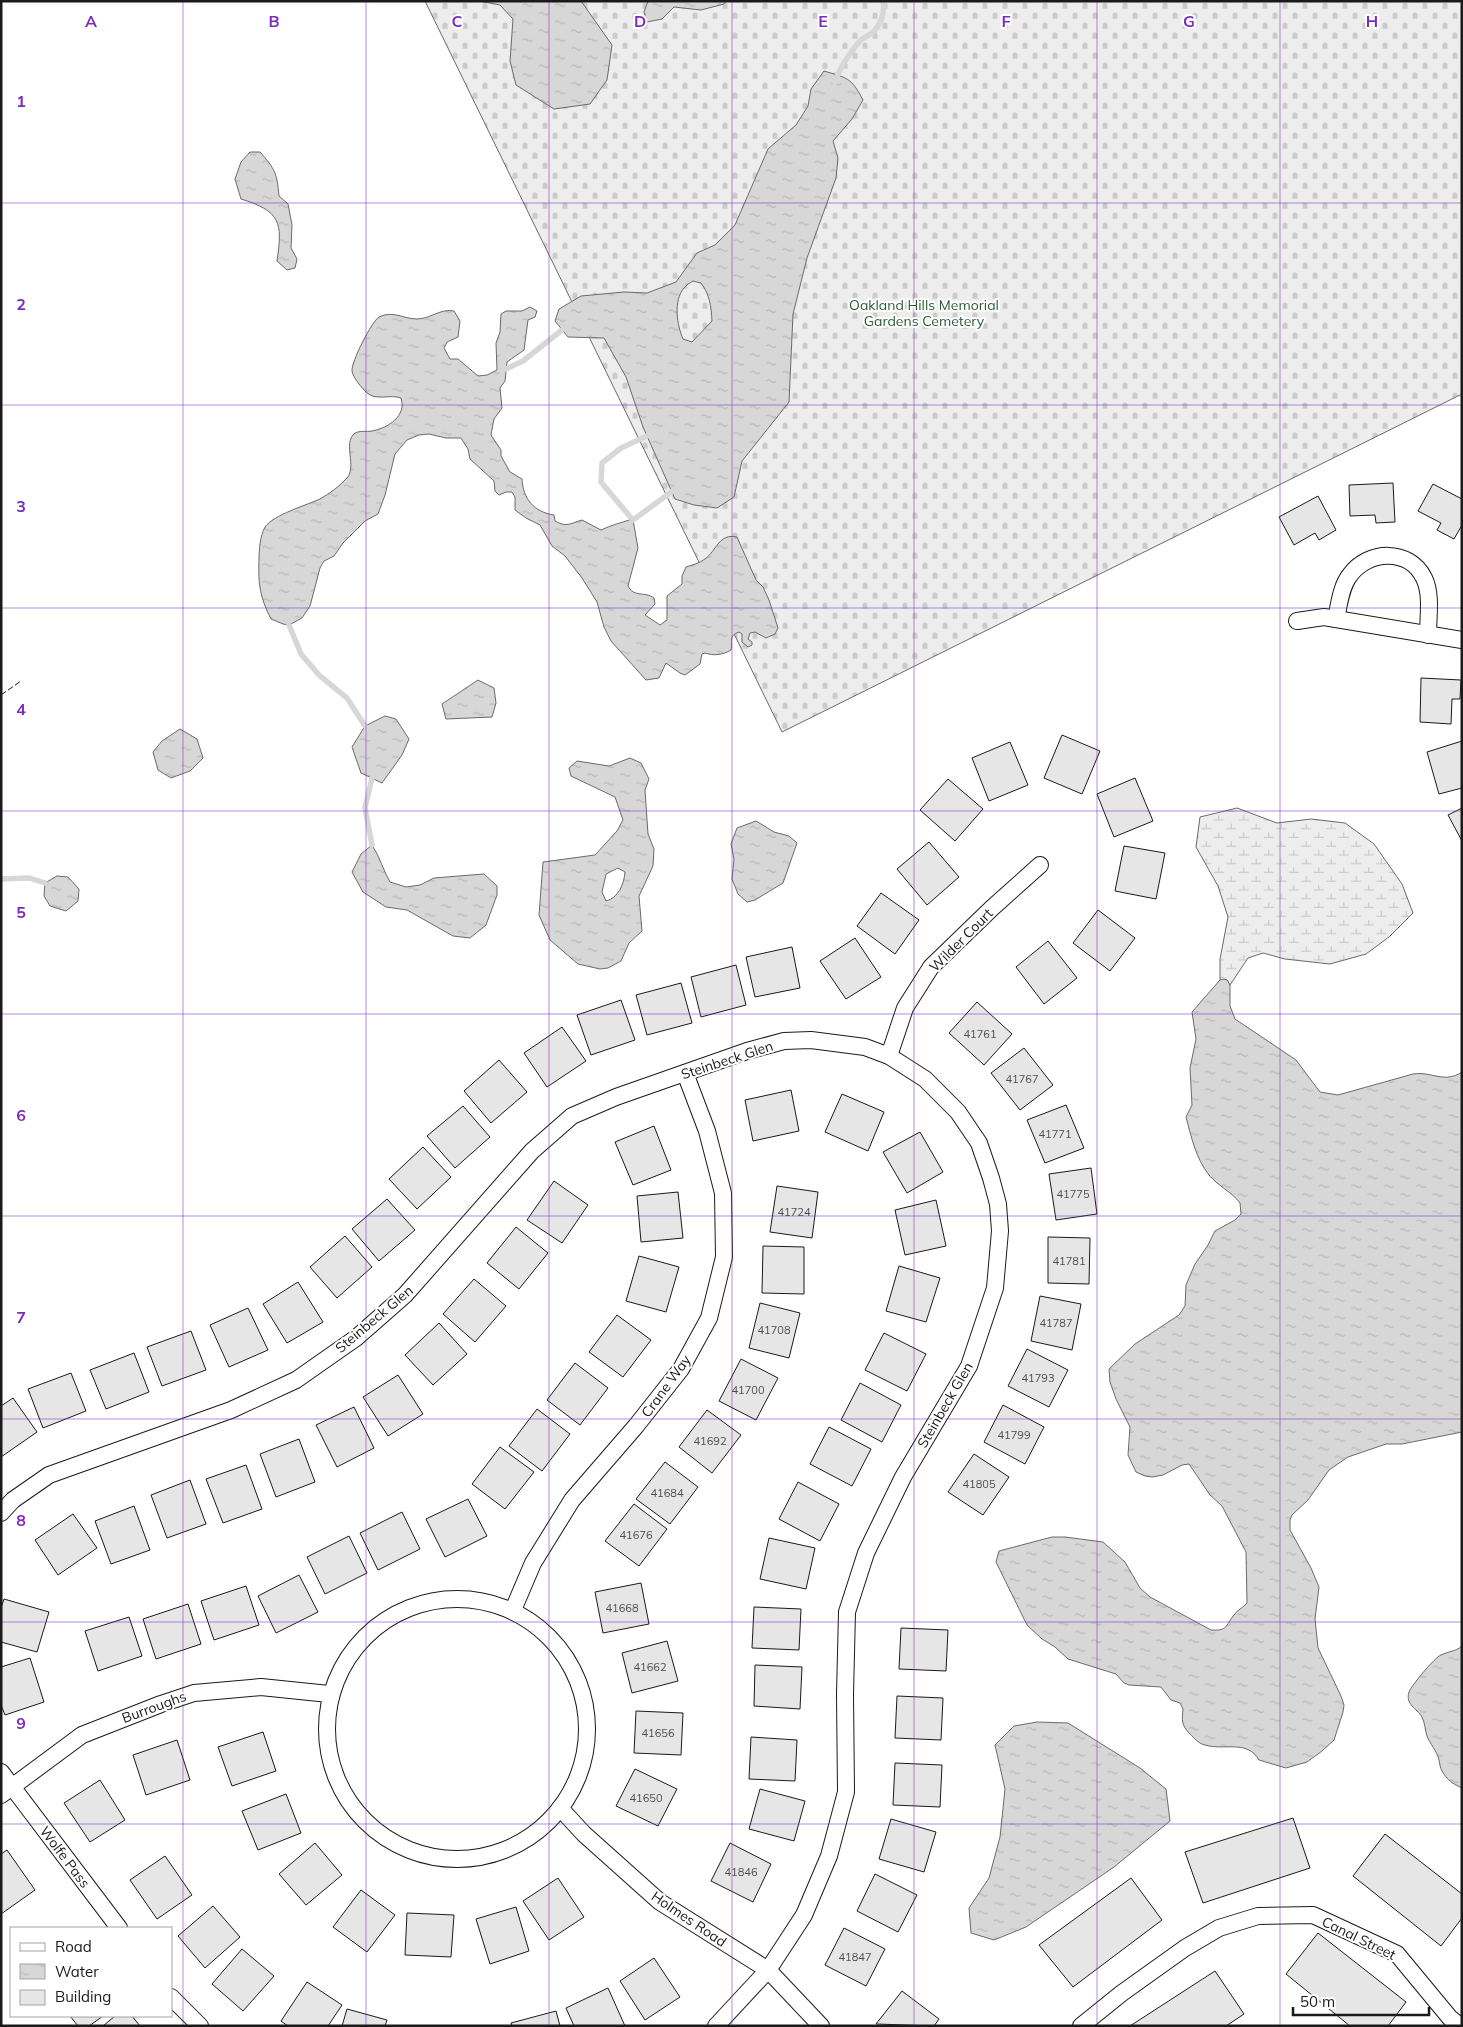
<svg xmlns="http://www.w3.org/2000/svg" width="1463" height="2027" font-family="Mulish,sans-serif">
<style>
.wetland{fill:url(#wetland-marsh);stroke:#6a6a6a}
.cemetery{fill:url(#cemetery-stones);stroke:#6a6a6a}
.water{fill:url(#water-ripples);stroke:#6a6a6a;fill-rule:evenodd}
.lines{fill:none;stroke-linecap:round;stroke-linejoin:round}
.stream{stroke:#d7d7d7;stroke-width:5.5}
.building{fill:#e6e6e6;stroke:#1a1a1a}
.minor-casing{stroke:#1a1a1a;stroke-width:18}
.minor{stroke:#fff;stroke-width:16}
.fence{stroke:#1a1a1a;stroke-width:1;stroke-dasharray:6 2.5;stroke-linecap:butt}
.grid{fill:none;stroke:#7b2cbf;stroke-width:1;stroke-opacity:0.55}
.labels{text-anchor:middle;dominant-baseline:central;stroke-width:4;stroke-linejoin:round;paint-order:stroke}
.number-label{font-size:11px;fill:#4d4d4d}
.park-label{font-size:14px;fill:#2b5a34;stroke:#fff}
.street-label{font-size:14px;fill:#1a1a1a;stroke:#fff}
.grid-label{font-size:16px;text-anchor:middle;font-weight:bold;fill:#7b2cbf;stroke:#fff;stroke-width:4;stroke-linejoin:round;paint-order:stroke}
</style>
<defs>
<pattern id="wetland-marsh" width="20" height="14" patternUnits="userSpaceOnUse" patternTransform="scale(1.25)"><rect width="20" height="14" fill="#ededed"/><path d="M1 5h8M5 5V1M11 12h8M15 12V8" fill="none" stroke="#cbcbcb"/></pattern>
<pattern id="cemetery-stones" width="16" height="16" patternUnits="userSpaceOnUse" patternTransform="scale(1.25)"><rect width="16" height="16" fill="#ededed"/><path d="M2 7V4a2 2 0 0 1 4 0v3zM10 15v-3a2 2 0 0 1 4 0v3z" fill="#cbcbcb"/></pattern>
<pattern id="water-ripples" width="26" height="14" patternUnits="userSpaceOnUse" patternTransform="scale(1.25)"><rect width="26" height="14" fill="#d7d7d7"/><path d="M2 4q2-2 4 0t4 0M15 11q2-2 4 0t4 0" fill="none" stroke="#b8b8b8"/></pattern>
</defs>
<rect width="100%" height="100%" fill="#fff"/>
<polygon class="wetland" points="1237,808 1277,823 1311,819 1345,823 1374,844 1402,884 1413,913 1389,937 1366,954 1330,964 1285,959 1263,953 1248,958 1230,985 1227,980 1220,980 1220,959 1228,917 1218,886 1196,847 1200,817"/>
<polygon class="cemetery" points="425,1 1462,1 1462,394 782,732"/>
<g class="water">
<polygon points="479,1 581,1 612,45 607,80 590,104 554,109 516,85 510,61 513,19 500,5"/>
<polygon points="648,1 726,1 724,4 701,10 674,7 662,19 647,22 644,12"/>
<path d="M 824,71 C 847,78 851,77 863,100 L 852,119 L 833,141 L 838,158 L 836,178 L 807,258 L 793,314 L 789,402 L 742,461 L 734,497 L 717,508 L 694,505 L 675,499 L 643,427 L 626,377 L 604,338 L 568,337 L 555,321 L 559,309 L 581,296 L 624,292 L 647,293 L 676,282 L 697,253 L 715,245 L 735,225 L 768,149 L 796,125 L 808,106 L 811,89 ZM 693,281 L 701,283 C 710,295 711,306 712,321 L 692,342 L 683,339 C 677,325 673,301 684,288 C 686,285 690,283 693,281 Z"/>
<path d="M 250,152 L 260,152 C 275,169 277,173 279,196 L 288,204 L 292,225 L 291,248 L 297,259 L 295,268 L 287,270 L 277,261 C 283,222 280,211 241,199 L 235,179 L 241,162 Z"/>
<path d="M 530,307 L 537,311 L 535,317 L 528,320 L 524,350 L 507,362 L 505,381 L 500,388 L 502,408 L 494,419 L 491,435 L 501,450 L 501,456 L 510,472 L 522,479 C 523,499 534,512 554,515 L 555,521 C 567,528 571,523 582,520 L 601,530 C 611,525 621,523 632,519 L 633,520 L 638,548 L 628,586 C 634,598 645,591 654,598 L 655,604 L 645,615 L 660,625 L 667,620 L 667,596 L 682,584 L 682,576 L 686,567 C 692,565 700,563 705,559 C 717,550 719,533 737,537 L 756,580 L 763,587 L 769,600 L 778,628 L 775,634 L 766,638 L 755,632 L 750,633 L 748,639 L 752,642 L 752,645 L 748,647 L 742,642 L 742,634 L 739,632 C 728,636 733,641 731,650 C 723,655 713,656 705,653 L 702,654 L 700,664 L 685,675 L 680,673 L 666,663 L 659,678 L 646,680 L 611,641 L 604,627 L 597,602 L 582,578 L 565,556 L 552,546 L 540,525 L 526,518 L 515,510 L 515,497 L 512,492 L 506,492 L 499,495 L 495,491 L 494,481 L 470,459 L 468,449 L 461,438 L 446,438 L 429,434 L 419,435 L 407,440 L 395,454 L 385,495 L 378,514 L 365,521 L 343,543 L 334,556 L 324,561 L 320,568 L 310,606 L 302,618 L 289,625 L 283,624 L 271,619 C 260,597 258,585 259,560 C 259,550 260,536 265,527 C 273,515 307,505 320,499 C 330,493 339,487 347,478 C 357,466 343,444 354,434 C 358,430 367,432 372,431 C 388,428 407,416 401,398 C 390,394 377,401 367,393 C 362,388 353,378 352,371 C 351,362 372,321 379,317 C 393,310 403,319 417,319 C 430,319 441,308 454,311 L 460,321 L 458,337 L 447,342 L 444,348 L 450,359 L 458,359 L 478,376 L 487,375 L 497,370 L 496,343 L 500,332 L 501,314 L 506,311 L 522,311 Z"/>
<polygon points="478,680 494,688 496,703 492,717 446,719 442,704"/>
<polygon points="385,716 396,719 409,739 402,755 382,783 361,773 352,747 365,726"/>
<polygon points="180,729 197,739 203,758 190,771 171,778 158,770 153,752 162,741"/>
<path d="M 630,758 L 641,763 L 649,779 L 645,790 L 648,834 L 654,849 L 653,866 L 639,896 L 642,931 L 629,943 L 621,961 L 608,968 L 600,969 L 578,964 L 550,940 L 539,915 L 543,862 L 595,855 L 617,831 L 623,820 L 615,797 L 571,776 L 569,768 L 577,761 L 609,766 ZM 618,868 L 625,872 C 624,885 618,898 606,901 L 602,892 L 606,874 Z"/>
<polygon points="756,821 774,832 789,836 797,843 783,883 755,900 747,902 738,894 732,879 734,859 731,844 737,828"/>
<path d="M 372,845 C 380,857 383,870 390,882 L 406,887 L 420,885 L 434,878 L 484,874 L 497,886 L 497,895 L 486,925 L 470,938 L 453,936 L 407,910 L 386,907 L 363,892 L 352,872 L 361,854 Z"/>
<polygon points="57,876 68,877 79,889 78,901 66,911 50,906 44,896 45,883"/>
<path d="M 1224,979 L 1227,980 L 1230,985 L 1230,1006 L 1235,1019 L 1296,1060 L 1320,1092 L 1338,1095 L 1413,1074 C 1432,1071 1444,1084 1462,1072 L 1462,1432 L 1402,1444 L 1386,1444 L 1348,1457 L 1329,1470 L 1308,1500 L 1292,1515 L 1290,1520 L 1290,1530 L 1311,1568 L 1319,1587 L 1315,1619 L 1318,1648 L 1341,1696 L 1344,1705 L 1343,1712 L 1334,1740 L 1322,1751 L 1307,1762 L 1286,1768 L 1259,1760 C 1247,1739 1224,1751 1205,1745 C 1199,1744 1194,1738 1190,1734 C 1181,1725 1182,1720 1183,1709 L 1180,1703 L 1171,1700 L 1161,1687 L 1129,1685 L 1124,1683 L 1116,1674 L 1068,1659 L 1055,1647 L 1042,1639 L 1027,1625 L 996,1562 L 999,1551 L 1052,1537 L 1065,1537 L 1103,1542 L 1125,1562 L 1140,1588 L 1150,1597 L 1211,1630 C 1228,1631 1225,1626 1234,1615 C 1237,1610 1243,1608 1247,1603 L 1246,1552 L 1222,1506 L 1210,1495 L 1189,1464 L 1182,1465 L 1163,1475 L 1152,1477 L 1145,1476 L 1136,1472 L 1128,1455 L 1130,1427 L 1116,1399 L 1110,1382 L 1109,1369 L 1135,1344 L 1179,1315 L 1185,1306 L 1186,1285 L 1195,1264 L 1208,1245 L 1215,1231 L 1235,1220 L 1241,1214 L 1240,1203 C 1232,1192 1218,1186 1209,1175 C 1196,1159 1191,1136 1186,1117 L 1192,1105 L 1190,1068 L 1196,1039 L 1192,1012 L 1220,980 Z"/>
<path d="M 1462,1646 L 1462,1788 C 1453,1784 1447,1780 1442,1771 C 1440,1768 1440,1764 1439,1760 C 1437,1751 1430,1744 1427,1736 C 1425,1730 1425,1723 1422,1717 C 1417,1708 1405,1705 1409,1692 C 1411,1686 1435,1657 1441,1655 C 1449,1651 1455,1652 1462,1646 Z"/>
<polygon points="1037,1722 1068,1723 1140,1768 1166,1789 1170,1821 1114,1867 1026,1927 994,1940 971,1933 969,1908 989,1878 1000,1837 1005,1789 995,1745 1014,1726"/>
</g>
<g class="lines">
<g class="stream">
<path d="M 835,82 C 839,69 850,53 859,42 C 862,38 868,36 872,33 C 881,25 885,13 883,1"/>
<polyline points="506,369 523,361 562,330"/>
<polyline points="632,519 601,482 602,463 621,448 647,436"/>
<polyline points="633,520 678,487"/>
<polyline points="289,625 301,654 319,675 347,698 365,726"/>
<polyline points="372,778 365,808 372,845"/>
<polyline points="1,879 29,878 45,883"/>
</g>
</g>
<g class="building">
<polygon points="1393,483 1395,522 1376,523 1375,515 1350,516 1349,485"/>
<polygon points="1433,484 1462,499 1462,525 1454,539 1437,530 1441,523 1418,511"/>
<polygon points="1318,496 1336,530 1319,540 1315,533 1294,545 1279,517"/>
<polygon points="1421,678 1461,680 1460,699 1452,699 1451,724 1420,722"/>
<polygon points="1062,735 1100,751 1082,794 1044,778"/>
<polygon points="1462,741 1462,788 1439,794 1427,752"/>
<polygon points="1010,742 1028,785 989,801 972,758"/>
<polygon points="1135,778 1153,821 1114,837 1097,794"/>
<polygon points="948,779 983,809 955,841 920,810"/>
<polygon points="1462,808 1462,841 1448,815"/>
<polygon points="929,842 959,877 927,905 897,869"/>
<polygon points="1124,846 1165,853 1156,899 1115,891"/>
<polygon points="881,893 919,920 895,954 857,926"/>
<polygon points="1098,910 1135,938 1110,971 1073,943"/>
<polygon points="855,938 881,977 846,999 820,961"/>
<polygon points="1048,941 1077,978 1044,1004 1016,967"/>
<polygon points="792,947 800,988 755,997 746,957"/>
<polygon points="736,965 746,1005 701,1017 691,977"/>
<polygon points="681,983 692,1023 647,1035 636,995"/>
<polygon points="621,1000 635,1040 591,1055 577,1015"/>
<polygon points="977,1002 1012,1034 984,1065 949,1033"/>
<polygon points="562,1027 586,1061 547,1087 524,1053"/>
<polygon points="1024,1048 1053,1085 1020,1110 991,1073"/>
<polygon points="499,1060 527,1092 491,1123 464,1091"/>
<polygon points="791,1090 799,1131 753,1141 745,1100"/>
<polygon points="842,1094 884,1112 868,1151 825,1132"/>
<polygon points="1066,1105 1084,1148 1045,1163 1027,1120"/>
<polygon points="463,1106 490,1137 455,1168 427,1136"/>
<polygon points="654,1126 671,1170 633,1185 615,1142"/>
<polygon points="920,1132 943,1172 907,1193 883,1152"/>
<polygon points="423,1147 451,1177 417,1209 389,1179"/>
<polygon points="1091,1168 1097,1214 1056,1220 1049,1174"/>
<polygon points="554,1181 588,1205 562,1243 527,1220"/>
<polygon points="777,1186 818,1192 812,1238 770,1232"/>
<polygon points="678,1192 683,1238 641,1242 637,1196"/>
<polygon points="387,1199 415,1230 379,1261 352,1229"/>
<polygon points="936,1200 946,1246 905,1255 895,1210"/>
<polygon points="516,1227 548,1253 519,1289 487,1263"/>
<polygon points="345,1236 372,1267 337,1298 310,1267"/>
<polygon points="1048,1237 1090,1238 1089,1284 1048,1283"/>
<polygon points="763,1246 804,1247 804,1294 762,1293"/>
<polygon points="639,1256 679,1267 666,1312 626,1301"/>
<polygon points="899,1266 940,1278 926,1322 886,1311"/>
<polygon points="474,1279 506,1306 475,1342 443,1314"/>
<polygon points="298,1282 323,1322 287,1343 263,1304"/>
<polygon points="1040,1296 1081,1304 1072,1350 1031,1341"/>
<polygon points="760,1303 800,1313 789,1358 749,1348"/>
<polygon points="248,1308 268,1350 229,1367 210,1325"/>
<polygon points="617,1315 651,1340 623,1377 589,1352"/>
<polygon points="439,1323 467,1354 433,1385 405,1355"/>
<polygon points="191,1331 206,1370 162,1386 147,1347"/>
<polygon points="884,1333 926,1354 907,1391 865,1370"/>
<polygon points="1027,1349 1068,1370 1049,1407 1008,1386"/>
<polygon points="134,1353 149,1392 106,1409 90,1370"/>
<polygon points="741,1359 778,1378 756,1420 719,1401"/>
<polygon points="575,1363 608,1388 580,1425 547,1400"/>
<polygon points="71,1373 86,1411 43,1428 28,1389"/>
<polygon points="398,1375 423,1414 388,1436 363,1397"/>
<polygon points="860,1383 901,1405 882,1442 841,1420"/>
<polygon points="13,1398 37,1432 1,1457 1,1406"/>
<polygon points="1003,1405 1044,1427 1025,1464 984,1442"/>
<polygon points="354,1407 374,1448 337,1467 316,1425"/>
<polygon points="537,1409 570,1434 542,1471 509,1446"/>
<polygon points="707,1410 741,1435 712,1473 679,1447"/>
<polygon points="829,1427 871,1449 852,1486 810,1464"/>
<polygon points="299,1439 315,1482 276,1497 260,1454"/>
<polygon points="500,1447 534,1472 505,1509 472,1484"/>
<polygon points="974,1454 1009,1477 983,1515 948,1492"/>
<polygon points="665,1462 698,1487 670,1524 636,1499"/>
<polygon points="246,1465 262,1509 223,1523 206,1479"/>
<polygon points="190,1480 206,1524 167,1538 151,1495"/>
<polygon points="798,1482 839,1504 820,1541 779,1519"/>
<polygon points="468,1499 487,1536 445,1557 426,1519"/>
<polygon points="634,1504 667,1529 639,1566 605,1541"/>
<polygon points="134,1506 150,1550 111,1564 95,1521"/>
<polygon points="402,1512 420,1549 378,1570 360,1533"/>
<polygon points="73,1514 97,1548 58,1575 35,1540"/>
<polygon points="349,1536 367,1573 325,1594 307,1557"/>
<polygon points="769,1538 815,1548 806,1589 760,1579"/>
<polygon points="299,1575 318,1612 276,1633 258,1596"/>
<polygon points="641,1583 649,1624 603,1633 595,1592"/>
<polygon points="246,1586 259,1625 214,1640 201,1601"/>
<polygon points="4,1599 49,1612 37,1652 1,1642 1,1608"/>
<polygon points="188,1604 201,1644 156,1659 143,1619"/>
<polygon points="754,1607 801,1609 799,1650 752,1648"/>
<polygon points="129,1617 142,1656 98,1671 85,1631"/>
<polygon points="901,1628 948,1630 946,1671 899,1669"/>
<polygon points="667,1641 678,1681 632,1693 622,1653"/>
<polygon points="30,1658 44,1702 5,1715 1,1705 1,1667"/>
<polygon points="755,1665 802,1667 800,1709 754,1706"/>
<polygon points="897,1696 943,1698 941,1740 895,1738"/>
<polygon points="636,1711 683,1713 681,1755 634,1753"/>
<polygon points="263,1732 276,1771 232,1786 218,1747"/>
<polygon points="751,1737 797,1740 795,1781 749,1779"/>
<polygon points="177,1740 190,1780 146,1795 133,1755"/>
<polygon points="895,1763 942,1765 940,1807 893,1805"/>
<polygon points="635,1769 677,1789 658,1826 616,1806"/>
<polygon points="100,1780 125,1820 90,1842 64,1803"/>
<polygon points="760,1789 805,1801 794,1841 749,1829"/>
<polygon points="286,1794 301,1833 258,1850 242,1811"/>
<polygon points="1293,1818 1310,1868 1203,1903 1185,1852"/>
<polygon points="891,1819 936,1832 924,1872 879,1859"/>
<polygon points="1385,1834 1462,1894 1462,1918 1441,1946 1353,1876"/>
<polygon points="315,1843 342,1875 306,1905 279,1874"/>
<polygon points="730,1843 771,1864 753,1902 711,1881"/>
<polygon points="7,1850 35,1890 1,1914 1,1854"/>
<polygon points="165,1856 192,1895 157,1919 130,1880"/>
<polygon points="875,1874 917,1895 898,1932 857,1911"/>
<polygon points="558,1878 584,1917 549,1940 523,1901"/>
<polygon points="1131,1878 1162,1920 1073,1987 1039,1945"/>
<polygon points="361,1890 395,1915 367,1952 333,1927"/>
<polygon points="213,1906 240,1937 205,1968 178,1936"/>
<polygon points="516,1907 529,1951 490,1964 476,1919"/>
<polygon points="407,1913 454,1915 451,1957 405,1955"/>
<polygon points="844,1928 885,1949 866,1986 825,1965"/>
<polygon points="1318,1933 1406,2002 1388,2026 1350,2026 1286,1974"/>
<polygon points="242,1949 274,1976 243,2011 212,1984"/>
<polygon points="654,1958 680,1997 645,2020 620,1981"/>
<polygon points="1215,1971 1244,2014 1226,2026 1130,2026"/>
<polygon points="307,1982 342,2005 328,2026 288,2026 281,2021"/>
<polygon points="608,1988 625,2026 574,2026 566,2008"/>
<polygon points="902,1991 939,2019 934,2026 876,2024"/>
<polygon points="347,2009 387,2020 385,2026 342,2026"/>
<polygon points="556,2011 560,2026 512,2026 511,2023"/>
<polygon points="70,2016 103,2016 89,2026 78,2026"/>
<polygon points="115,2016 132,2016 140,2026 103,2026"/>
</g>
<g class="lines">
<defs>
<g id="minor">
<path d="M 1336,619 C 1339,605 1341,586 1350,575 C 1368,550 1409,548 1424,578 C 1432,594 1428,617 1428,635"/>
<polyline points="1297,621 1324,617 1462,640"/>
<polyline points="889,1056 905,1008 931,967 992,908 1040,865"/>
<polyline points="1,1513 13,1500 49,1475 231,1410 296,1380 356,1338 405,1295 532,1151 572,1116 616,1097 747,1051 784,1041 811,1040 865,1047 889,1056 925,1079 958,1112 979,1143 991,1178 998,1204 1000,1231 995,1288 969,1366 903,1477 866,1553 847,1612 845,1694 846,1792 829,1856 804,1915 768,1970 716,2026"/>
<circle cx="457" cy="1729" r="130"/>
<polyline points="513,1610 533,1563 572,1500 636,1426 681,1369 709,1318 724,1257 723,1193 707,1131 685,1073"/>
<polyline points="1,1772 119,1928"/>
<polyline points="1,1795 82,1735 161,1704 194,1693 261,1687 329,1694"/>
<polyline points="560,1808 584,1834 660,1902 768,1970 821,2026"/>
<polyline points="171,1997 200,2026"/>
<polyline points="1081,2026 1122,1993 1185,1948 1219,1928 1258,1916 1313,1915 1397,1954 1450,2018 1460,2026"/>
</g>
</defs>
<use href="#minor" class="minor-casing"/>
<use href="#minor" class="minor"/>
<polyline class="fence" points="1,695 21,681"/>
</g>
<path class="grid" d="M 183,1 L 183,2026M 366,1 L 366,2026M 549,1 L 549,2026M 732,1 L 732,2026M 914,1 L 914,2026M 1097,1 L 1097,2026M 1280,1 L 1280,2026M 1,203 L 1462,203M 1,405 L 1462,405M 1,608 L 1462,608M 1,811 L 1462,811M 1,1014 L 1462,1014M 1,1216 L 1462,1216M 1,1419 L 1462,1419M 1,1622 L 1462,1622M 1,1824 L 1462,1824"/>
<g class="labels">
<g class="number-label">
<text x="980" y="1034">41761</text>
<text x="1022" y="1079">41767</text>
<text x="1055" y="1134">41771</text>
<text x="1073" y="1194">41775</text>
<text x="794" y="1212">41724</text>
<text x="1069" y="1261">41781</text>
<text x="1056" y="1323">41787</text>
<text x="774" y="1330">41708</text>
<text x="1038" y="1378">41793</text>
<text x="748" y="1390">41700</text>
<text x="1014" y="1435">41799</text>
<text x="710" y="1441">41692</text>
<text x="979" y="1484">41805</text>
<text x="667" y="1493">41684</text>
<text x="636" y="1535">41676</text>
<text x="622" y="1608">41668</text>
<text x="650" y="1667">41662</text>
<text x="658" y="1733">41656</text>
<text x="646" y="1798">41650</text>
<text x="741" y="1872">41846</text>
<text x="855" y="1957">41847</text>
</g>
<g class="park-label">
<text x="924" y="305">Oakland Hills Memorial<tspan x="924" dy="16">Gardens Cemetery</tspan></text>
</g>
<g class="street-label">
<text transform="translate(961 940) rotate(-45)">Wilder Court</text>
<text transform="translate(727 1060) rotate(-18)">Steinbeck Glen</text>
<text transform="translate(374 1319) rotate(-40)">Steinbeck Glen</text>
<text transform="translate(666 1386) rotate(-54)">Crane Way</text>
<text transform="translate(945 1405) rotate(-60)">Steinbeck Glen</text>
<text transform="translate(154 1707) rotate(-20)">Burroughs</text>
<text transform="translate(65 1857) rotate(53)">Wolfe Pass</text>
<text transform="translate(689 1919) rotate(34)">Holmes Road</text>
<text transform="translate(1359 1938) rotate(26)">Canal Street</text>
</g>
</g>
<g class="grid-label">
<text x="91" y="27">A</text>
<text x="274" y="27">B</text>
<text x="457" y="27">C</text>
<text x="640" y="27">D</text>
<text x="823" y="27">E</text>
<text x="1006" y="27">F</text>
<text x="1189" y="27">G</text>
<text x="1372" y="27">H</text>
<text x="21" y="107">1</text>
<text x="21" y="310">2</text>
<text x="21" y="512">3</text>
<text x="21" y="715">4</text>
<text x="21" y="918">5</text>
<text x="21" y="1121">6</text>
<text x="21" y="1323">7</text>
<text x="21" y="1526">8</text>
<text x="21" y="1729">9</text>
</g>
<rect width="1463" height="2027" fill="none" stroke="#1a1a1a" stroke-width="5"/>
<rect x="10" y="1927" width="162" height="90" fill="#ffffff" stroke="#a3a3a3"/>
<rect x="20" y="1943" width="25" height="8" fill="#ffffff" stroke="#a3a3a3"/>
<text x="55" y="1952" font-size="15" fill="#1a1a1a">Road</text>
<rect x="20" y="1964" width="25" height="15" fill="url(#water-ripples)" stroke="#a3a3a3"/>
<text x="55" y="1977" font-size="15" fill="#1a1a1a">Water</text>
<rect x="20" y="1990" width="25" height="15" fill="#e6e6e6" stroke="#a3a3a3"/>
<text x="55" y="2002" font-size="15" fill="#1a1a1a">Building</text>
<path d="M1293 2007v8h136v-8" fill="none" stroke="#1a1a1a" stroke-width="2.5"/>
<text x="1300" y="2007" font-size="15" fill="#1a1a1a" stroke="#ffffff" stroke-width="4" paint-order="stroke">50 m</text>
</svg>
